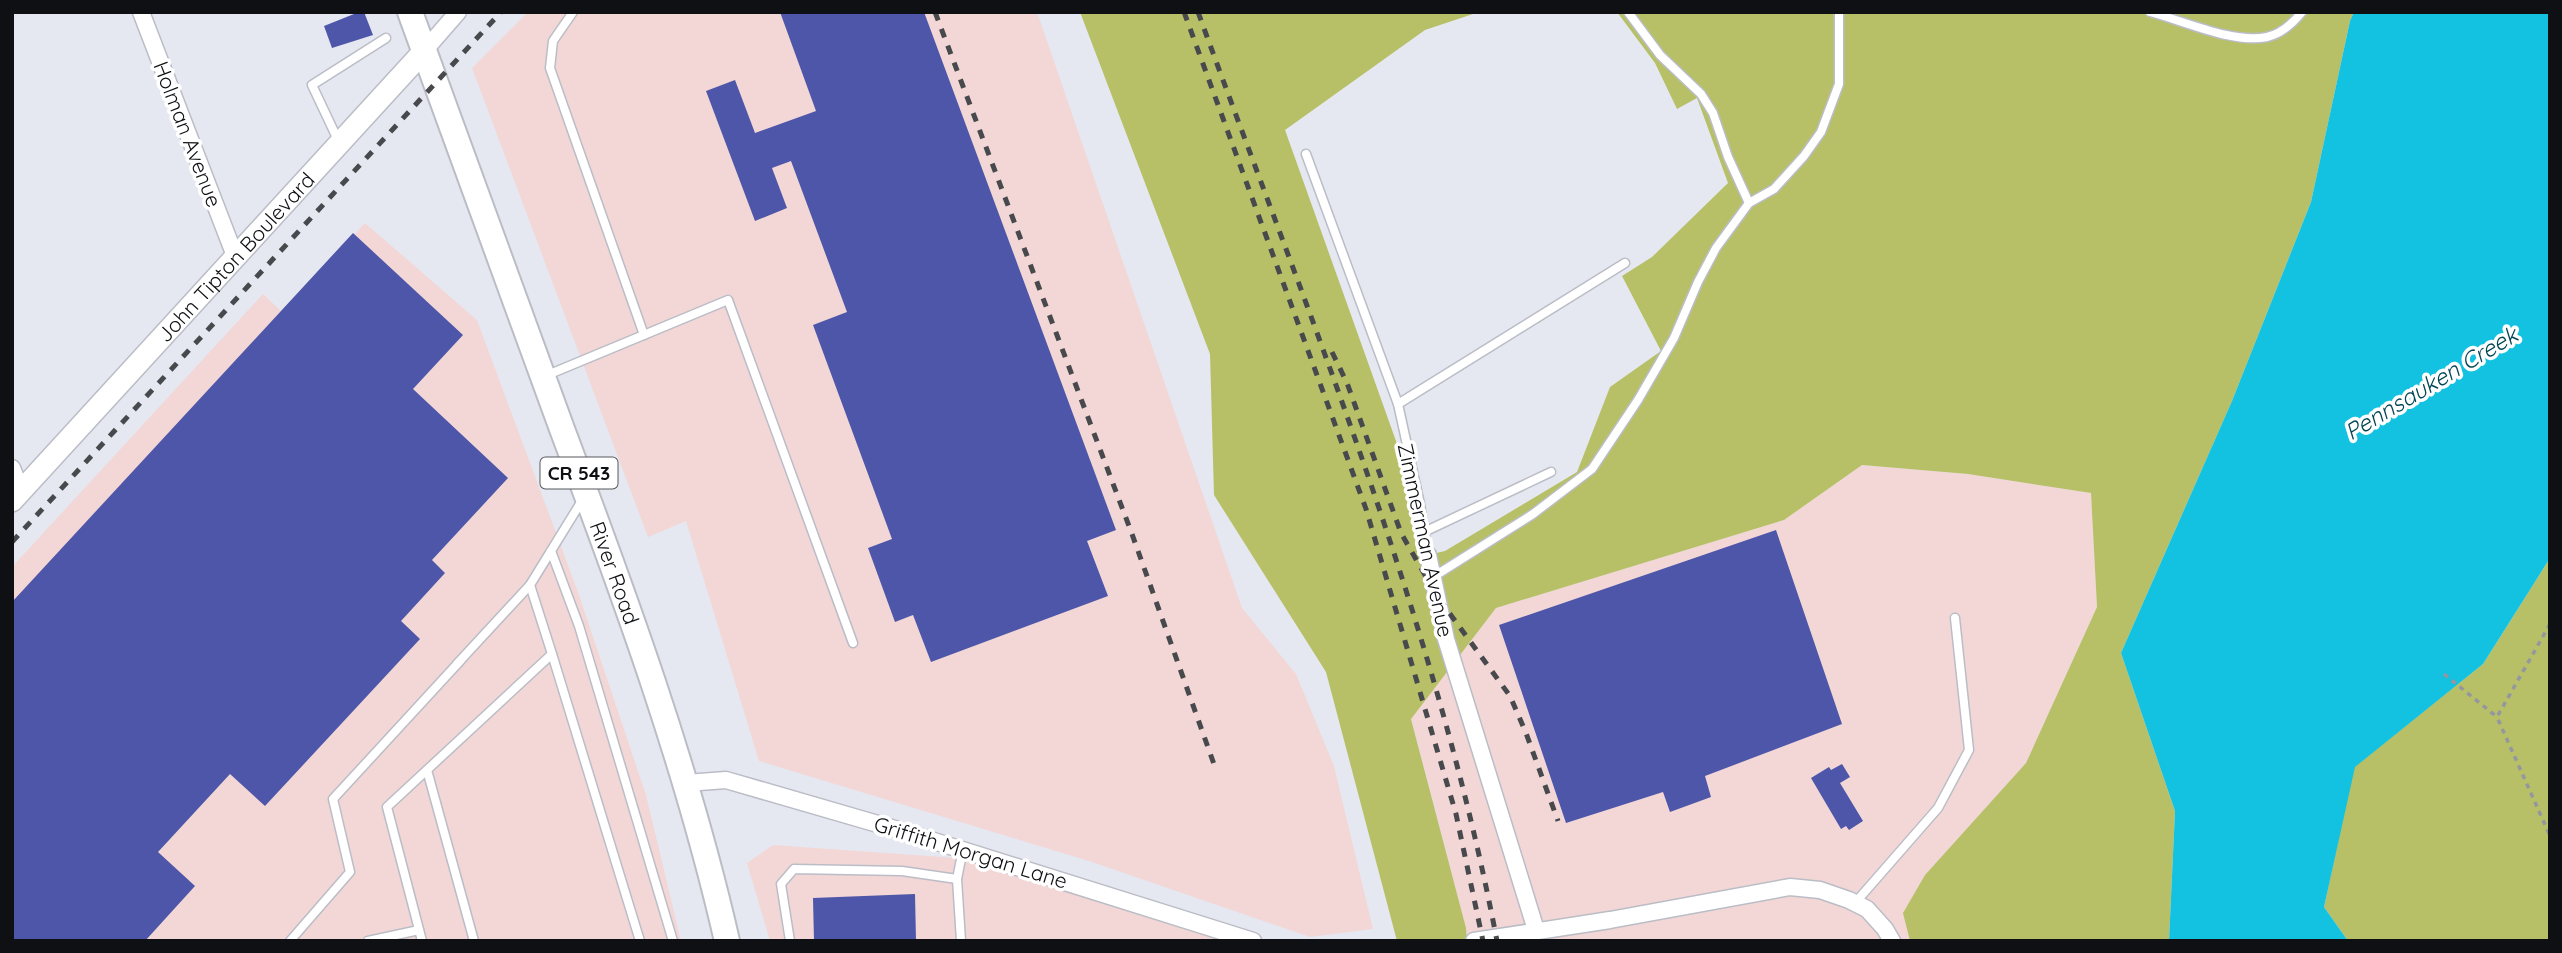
<svg xmlns="http://www.w3.org/2000/svg" width="2562" height="953" font-family="Quicksand,sans-serif">
<style>
.industrial{fill:#f2d7d6}
.green{fill:#b7c067}
.water{fill:#13c1e0}
.building{fill:#4d56a8}
.lines{fill:none;stroke-linecap:round;stroke-linejoin:round}
.lane-casing{stroke:#bbbdc6;stroke-width:11}
.street-casing{stroke:#bbbdc6;stroke-width:19}
.secondary-casing{stroke:#bbbdc6;stroke-width:24}
.primary-casing{stroke:#bbbdc6;stroke-width:28}
.path{stroke:#95979e;stroke-width:3.5;stroke-dasharray:5 5;stroke-linecap:butt}
.lane{stroke:#fff;stroke-width:8}
.street{stroke:#fff;stroke-width:16}
.secondary{stroke:#fff;stroke-width:21}
.primary{stroke:#fff;stroke-width:24}
.rail{stroke:#47494d;stroke-width:5;stroke-dasharray:9 9;stroke-linecap:butt}
.labels{text-anchor:middle;dominant-baseline:central;stroke-width:7;stroke-linejoin:round;paint-order:stroke}
.shield{fill:#fff;stroke:#57585a;stroke-width:2}
.shield-label{font-size:19px;font-weight:bold;fill:#0f1013}
.street-label{font-size:21px;fill:#0f1013;stroke:#fff}
.water-label{font-size:23px;font-style:italic;fill:#024754;stroke:#fff}
</style>
<rect width="100%" height="100%" fill="#e5e8f1"/>
<g class="industrial">
<polygon points="528,12 1037,12 1242,608 1296,674 1334,766 1373,929 1310,937 1089,861 759,761 686,521 648,537 472,68"/>
<polygon points="365,223 477,320 579,595 646,795 681,941 12,941 12,567 263,294 282,312"/>
<polygon points="1862,465 1968,474 2091,493 2097,607 2026,763 1925,875 1904,913 1910,941 1467,941 1466,928 1411,718 1496,608 1784,520"/>
<polygon points="773,845 999,861 1098,894 1263,941 770,941 747,863"/>
</g>
<g class="green">
<polygon points="1080,12 1479,12 1425,30 1285,130 1396,441 1417,549 1428,555 1445,551 1577,472 1610,387 1661,351 1622,276 1652,257 1728,183 1697,98 1677,109 1655,63 1617,12 2354,12 2350,21 2311,202 2232,401 2121,653 2175,811 2169,941 1910,941 1903,913 1925,875 2026,763 2097,607 2091,493 1968,474 1862,465 1784,520 1496,608 1411,719 1466,928 1467,941 1397,941 1326,672 1214,495 1210,354"/>
<polygon points="2550,558 2550,941 2348,941 2324,907 2354,767 2483,664"/>
</g>
<polygon class="water" points="2354,12 2550,12 2550,558 2483,664 2355,767 2324,907 2348,941 2169,941 2175,811 2121,653 2232,401 2311,202 2350,21"/>
<g class="building">
<polygon points="359,12 364,12 373,35 332,48 324,26"/>
<polygon points="780,12 924,12 1116,530 1087,541 1108,596 931,662 913,615 895,622 868,548 892,539 813,325 847,312 791,161 772,168 787,208 755,221 706,91 735,80 755,133 816,111"/>
<polygon points="353,233 463,335 413,389 508,478 432,560 445,573 401,621 420,639 265,806 230,774 158,852 195,886 145,941 12,941 12,602"/>
<polygon points="1776,530 1842,724 1705,776 1711,797 1670,812 1663,792 1566,823 1499,625"/>
<polygon points="1842,764 1850,777 1840,783 1863,821 1849,830 1846,826 1841,829 1811,778 1829,767 1831,770"/>
<polygon points="915,894 916,941 814,941 813,898"/>
</g>
<g class="lines">
<defs>
<g id="lane">
<polyline points="573,12 553,41 550,68 644,335"/>
<path d="M 2150,12 C 2184,21 2233,44 2267,37 C 2281,34 2293,23 2302,12"/>
<polyline points="338,140 312,85 386,38"/>
<polyline points="1306,154 1398,404 1420,504 1428,555"/>
<polyline points="1749,203 1774,189 1804,156 1821,132 1839,84 1839,12"/>
<polyline points="545,376 728,300 853,643"/>
<polyline points="1398,404 1625,263"/>
<polyline points="1424,532 1551,472"/>
<polyline points="551,551 579,626 673,941"/>
<polyline points="1433,577 1533,514 1592,469 1638,400 1674,338 1698,282 1716,248 1749,203 1728,157 1713,113 1701,94 1660,55 1628,12"/>
<polyline points="552,654 640,941"/>
<polyline points="457,664 530,585 583,499"/>
<polyline points="427,770 474,941"/>
<polyline points="957,879 961,941"/>
<polyline points="1855,903 1938,808 1969,750 1955,618"/>
<polyline points="290,941 350,872 333,799 460,661"/>
<polyline points="368,941 419,930"/>
<polyline points="422,941 387,807 552,654 530,585"/>
<polyline points="790,941 781,884 794,869 902,871 957,879 963,849"/>
</g>
<g id="street">
<polyline points="141,12 235,256"/>
<polyline points="424,51 458,12"/>
<polyline points="12,468 21,491"/>
<polyline points="1428,555 1446,639 1536,930"/>
<polyline points="686,783 726,780 902,831 1253,941"/>
<polyline points="1474,941 1610,920 1790,887 1820,890 1849,900 1867,909 1885,929 1892,941"/>
</g>
<g id="secondary">
<path id="s1" d="M 12,501 L 424,51"/>
</g>
<g id="primary">
<path id="s2" d="M 410,12 C 460,151 511,290 562,429 C 625,597 687,766 727,941"/>
</g>
</defs>
<use href="#lane" class="lane-casing"/>
<use href="#street" class="street-casing"/>
<use href="#secondary" class="secondary-casing"/>
<use href="#primary" class="primary-casing"/>
<g class="path">
<polyline points="2550,624 2497,717 2550,836"/>
<polyline points="2444,674 2497,717"/>
</g>
<use href="#lane" class="lane"/>
<use href="#street" class="street"/>
<use href="#secondary" class="secondary"/>
<use href="#primary" class="primary"/>
<g class="rail">
<polyline points="935,12 1132,534 1215,767"/>
<polyline points="1184,12 1366,509 1456,814 1483,941"/>
<path d="M 1198,12 C 1309,317 1436,621 1497,941"/>
<polyline points="1332,352 1347,383 1401,533 1437,596 1510,696 1526,733 1558,821"/>
<polyline points="12,542 501,12"/>
</g>
</g>
<g class="labels">
<rect class="shield" x="540.5" y="457.5" width="77" height="31" rx="5"/>
<g class="shield-label">
<text x="579" y="473">CR 543</text>
</g>
<g class="street-label">
<text transform="translate(188 134) rotate(69)">Holman Avenue</text>
<text stroke="none"><textPath href="#s1" startOffset="331">John Tipton Boulevard</textPath></text>
<text transform="translate(1426 540) rotate(78)">Zimmerman Avenue</text>
<text stroke="none"><textPath href="#s2" startOffset="597">River Road</textPath></text>
<text transform="translate(971 852) rotate(17)">Griffith Morgan Lane</text>
</g>
<g class="water-label">
<text transform="translate(2431 383) rotate(-31)">Pennsauken Creek</text>
</g>
</g>
<rect width="2562" height="953" fill="none" stroke="#0f1013" stroke-width="28"/>
</svg>
